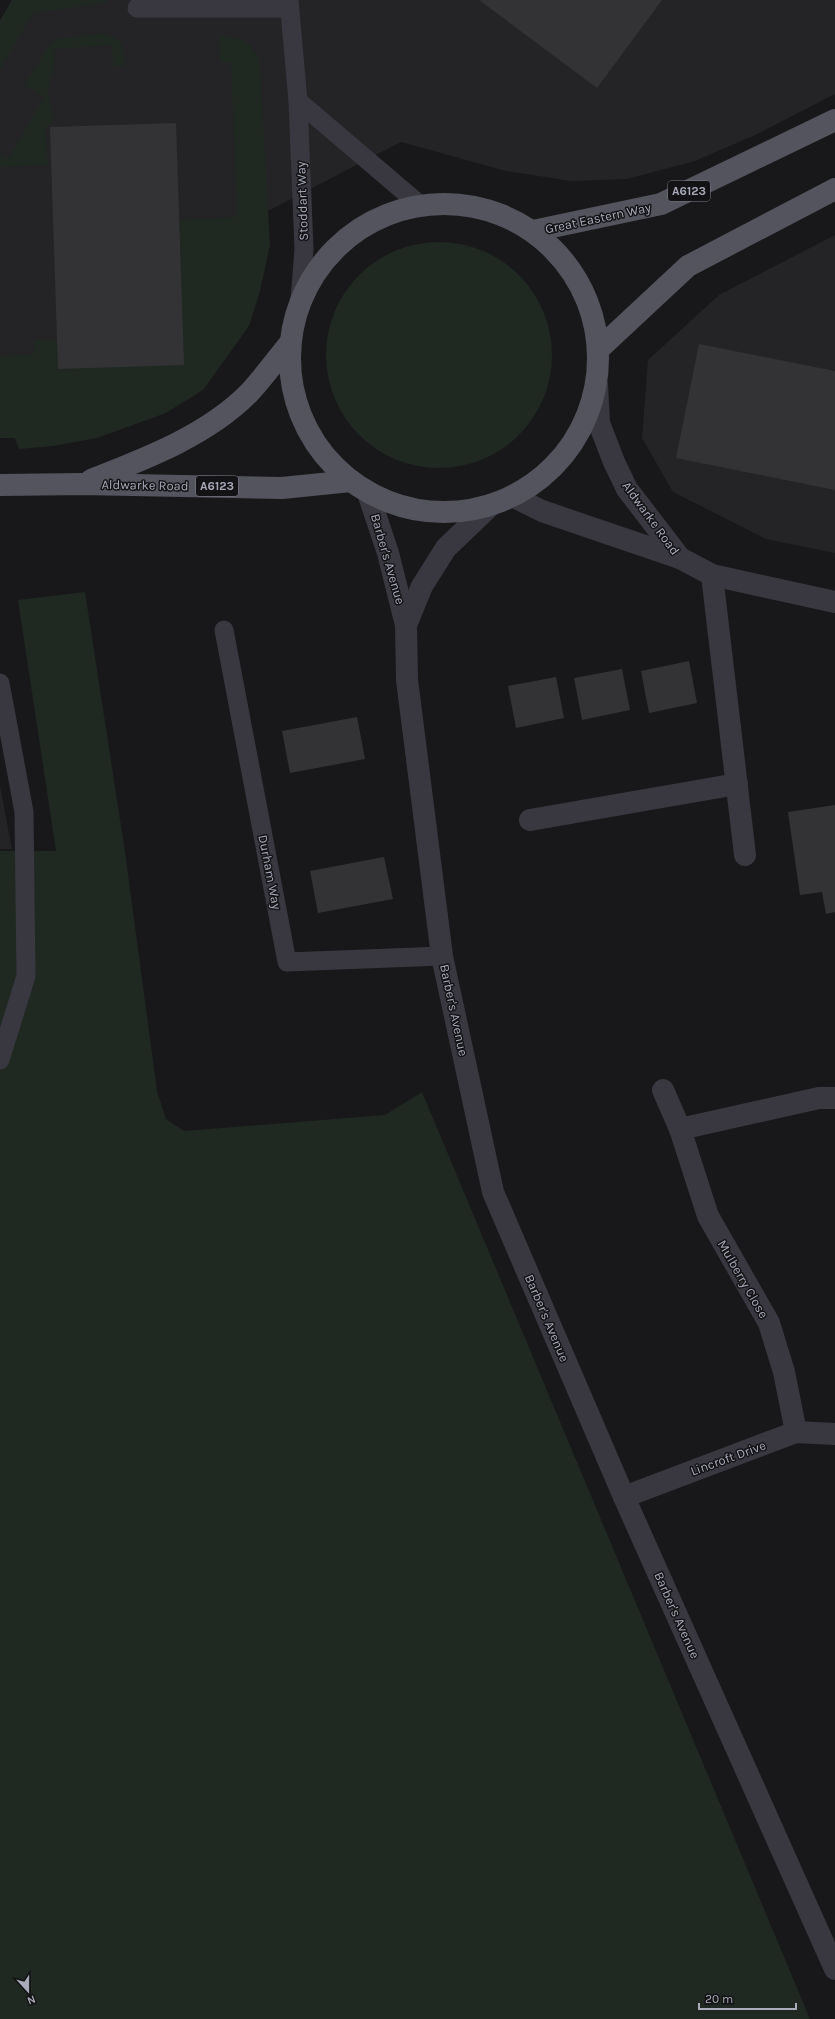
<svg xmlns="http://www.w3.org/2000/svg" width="835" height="2019" font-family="Karla,sans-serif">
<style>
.built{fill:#242427}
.green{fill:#1f2922}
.building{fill:#333336}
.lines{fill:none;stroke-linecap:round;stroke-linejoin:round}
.service{stroke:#393840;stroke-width:19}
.minor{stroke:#393840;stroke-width:22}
.primary{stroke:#54545f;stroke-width:22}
.labels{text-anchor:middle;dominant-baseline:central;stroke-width:3;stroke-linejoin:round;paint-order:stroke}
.shield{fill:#131315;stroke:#7c7d89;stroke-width:1}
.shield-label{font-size:12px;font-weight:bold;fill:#a9abbb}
.street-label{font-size:13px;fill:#a9abbb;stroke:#131315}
</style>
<rect width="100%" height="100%" fill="#18181a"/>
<g class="built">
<polygon points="12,0 835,0 835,94 755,135 695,161 627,179 571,181 506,171 401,142 266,212 97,438 0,438 0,21"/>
<polygon points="835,235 835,553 766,539 673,492 642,438 648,360 719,295"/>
<polygon points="0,786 12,849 0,849"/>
</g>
<g class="green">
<polygon points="12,0 108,0 104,3 33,13 0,70 0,21"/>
<polygon points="104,33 120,41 124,52 125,66 113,66 112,45 55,49 54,69 50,77 48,94 53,113 52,123 45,128 48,165 0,167 0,155 8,159 44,97 24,85 50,45 58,39"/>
<path d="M 219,35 C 241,37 255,42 260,65 L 270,245 L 260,291 L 249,326 L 203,390 L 166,413 L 97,438 L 53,446 L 19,449 L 15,438 L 0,438 L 0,356 L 34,354 L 34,340 L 57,340 L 58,369 L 183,364 L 179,220 L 237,217 L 231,62 L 220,62 Z"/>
<circle cx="439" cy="355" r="113"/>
<polygon points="85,592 125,852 157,1091 166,1119 184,1131 385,1115 422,1092 810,2019 0,2019 0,851 56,851 18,600"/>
</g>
<g class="building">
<polygon points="479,0 662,0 597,88"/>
<polygon points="176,123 184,365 58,369 50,127"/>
<polygon points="699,344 835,371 835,490 676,458"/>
<polygon points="689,661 697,703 649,713 641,671"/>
<polygon points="622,669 630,710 582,720 574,678"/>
<polygon points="556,677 564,718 516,728 508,686"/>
<polygon points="357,717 365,759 290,773 282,731"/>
<polygon points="835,805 835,912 826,914 822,892 800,895 788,812"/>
<polygon points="384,857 393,899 318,913 310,871"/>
</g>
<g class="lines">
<g class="service">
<polyline points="289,0 298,101 304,249 300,300"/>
<polyline points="137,8 289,8"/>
<polyline points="298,101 420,205"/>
<polyline points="224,630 287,962 442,956"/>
<polyline points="0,683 24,812 26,976 0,1060"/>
</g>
<g class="minor">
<polyline points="597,385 599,423 614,462 627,489 680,558"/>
<polyline points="368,493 388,553 406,625 407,680 442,956 493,1192 624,1497 835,1969"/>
<polyline points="512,496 542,511 680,558 712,575 835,602"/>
<polyline points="712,575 745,855"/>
<polyline points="406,625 422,586 446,548 491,505"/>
<polyline points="530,820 737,784"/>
<polyline points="663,1090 680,1129 708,1216 769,1323 784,1372 796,1432"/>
<polyline points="680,1129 819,1098 835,1098"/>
<polyline points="624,1497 796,1432 835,1434"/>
</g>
<g class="primary">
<circle cx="444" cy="358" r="154"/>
<polyline points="533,231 661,204 835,120"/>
<polyline points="599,349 688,266 835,189"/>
<path d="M 91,480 C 145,459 208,435 249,393 C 263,378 276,360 290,343"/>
<polyline points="0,485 83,484 282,488 351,481"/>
</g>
</g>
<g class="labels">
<g class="shield">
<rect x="668" y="181" width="42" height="20" rx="3"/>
<rect x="196" y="476" width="42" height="20" rx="3"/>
</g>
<g class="shield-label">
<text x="689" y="191">A6123</text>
<text x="217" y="486">A6123</text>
</g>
<g class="street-label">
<text transform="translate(302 201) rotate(-92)">Stoddart Way</text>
<text transform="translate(598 218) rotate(-12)">Great Eastern Way</text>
<text transform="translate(145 485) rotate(1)">Aldwarke Road</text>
<text transform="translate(651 518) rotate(54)">Aldwarke Road</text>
<text transform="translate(388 559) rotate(74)">Barber's Avenue</text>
<text transform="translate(270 872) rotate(79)">Durham Way</text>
<text transform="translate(454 1010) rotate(78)">Barber's Avenue</text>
<text transform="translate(743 1279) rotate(60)">Mulberry Close</text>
<text transform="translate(547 1318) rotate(67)">Barber's Avenue</text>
<text transform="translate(728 1458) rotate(-20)">Lincroft Drive</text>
<text transform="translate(677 1615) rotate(66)">Barber's Avenue</text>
</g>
</g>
<g transform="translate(28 1991) rotate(159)" stroke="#131315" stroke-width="3" paint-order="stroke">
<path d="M0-3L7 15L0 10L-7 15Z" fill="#a9abbb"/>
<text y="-6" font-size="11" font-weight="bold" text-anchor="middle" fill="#a9abbb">N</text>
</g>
<path d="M699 2003v6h97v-6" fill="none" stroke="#a9abbb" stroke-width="2"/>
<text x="705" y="2003" font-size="12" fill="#a9abbb" stroke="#131315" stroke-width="3" paint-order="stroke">20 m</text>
</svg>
